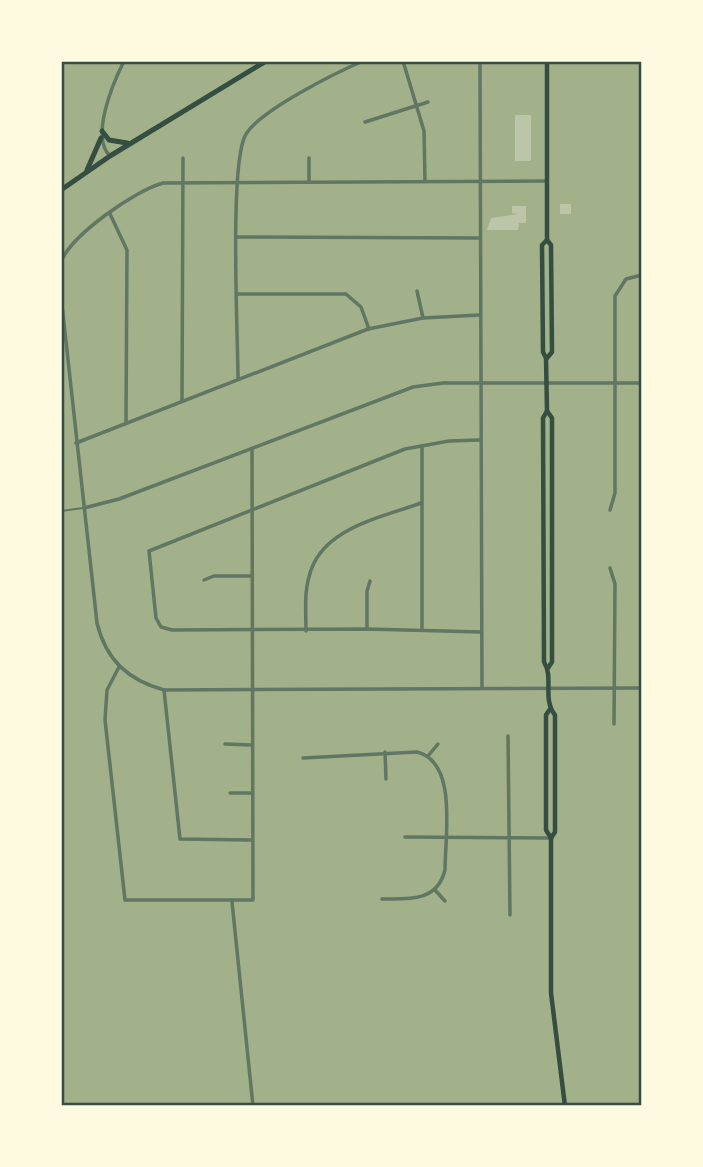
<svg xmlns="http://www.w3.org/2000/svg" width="703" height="1167" font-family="Barlow,sans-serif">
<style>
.water{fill:#a3b18a}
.building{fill:#bcc5a7}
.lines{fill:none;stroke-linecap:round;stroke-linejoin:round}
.service{stroke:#617663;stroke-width:2}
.minor{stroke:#617663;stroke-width:3.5}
.secondary{stroke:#344e41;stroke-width:4.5}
.primary{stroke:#344e41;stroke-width:5}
.neatline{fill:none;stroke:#344e41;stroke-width:2.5}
</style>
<rect width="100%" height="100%" fill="#e9edc9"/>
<rect class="water" x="61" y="61" width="581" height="1045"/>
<g class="building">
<rect x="515" y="115" width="16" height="46"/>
<rect x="560" y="204" width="11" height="10"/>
<polygon points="512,206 526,206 526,223 519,223 518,230 487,230 491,218 518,214 512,213"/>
</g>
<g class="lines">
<polyline class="service" points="61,511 83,508"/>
<g class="minor">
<polyline points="403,61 424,131 425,180"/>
<polyline points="480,61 482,688"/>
<polyline points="365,122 428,102"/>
<path d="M 110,156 C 90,137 113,83 124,61"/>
<polyline points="309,180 309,158"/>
<polyline points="110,214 127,250 126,421"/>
<polyline points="237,237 479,238"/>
<path d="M 61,262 C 71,235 136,190 163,183 L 545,181"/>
<polyline points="417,291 423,318"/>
<polyline points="237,294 346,294 361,307 369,329"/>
<path d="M 61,296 L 97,623 C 106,660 128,680 164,690 L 642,688"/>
<path d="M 238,379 C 238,337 229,161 246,134 C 261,110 335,73 363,61"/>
<polyline points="182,401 183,158"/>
<polyline points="480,440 449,441 405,449 149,551 156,618 161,627 172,630 367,629 481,632"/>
<polyline points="76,443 368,329 423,318 480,315"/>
<polyline points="422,446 422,629"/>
<polyline points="84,508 119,499 413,387 443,383 642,383"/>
<polyline points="610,510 615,493 615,296 626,279 642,275"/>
<polyline points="610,568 615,584 614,724"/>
<polyline points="204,580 214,576 251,576"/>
<polyline points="367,628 367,591 370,581"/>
<path d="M 306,631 C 306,613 304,594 309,577 C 320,528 381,518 421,503"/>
<polyline points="119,667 107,690 105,720 125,900 253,900 252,449"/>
<polyline points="164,690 180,839 251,840"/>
<polyline points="508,736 510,915"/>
<polyline points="225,744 252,745"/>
<polyline points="385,752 386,779"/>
<polyline points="428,756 438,744"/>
<path d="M 303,758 L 417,752 C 458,762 445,836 445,870 C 437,902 409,899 382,899"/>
<polyline points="230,793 252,793"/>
<polyline points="405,837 551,838"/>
<polyline points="435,890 445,901"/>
<polyline points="232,902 253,1106"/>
</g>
<g class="secondary">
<path d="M 547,240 L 542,245 L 543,352 L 546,358 L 547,411 L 543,418 L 544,662 C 554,677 542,699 555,715 L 555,832 L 551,838"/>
<polyline points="547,358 552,352 551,245 547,240 547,61"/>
<polyline points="547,411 552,418 552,662 548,668"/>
<polyline points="550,709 546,715 546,830 551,838 551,993 565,1106"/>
</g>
<g class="primary">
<polyline points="102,131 109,140 127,143"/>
<polyline points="87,170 101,138"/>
<polyline points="61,190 110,156 266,61"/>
</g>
</g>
<rect width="703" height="1167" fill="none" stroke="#fefae0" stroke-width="126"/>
<rect x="63" y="63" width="577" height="1041" class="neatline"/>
</svg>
